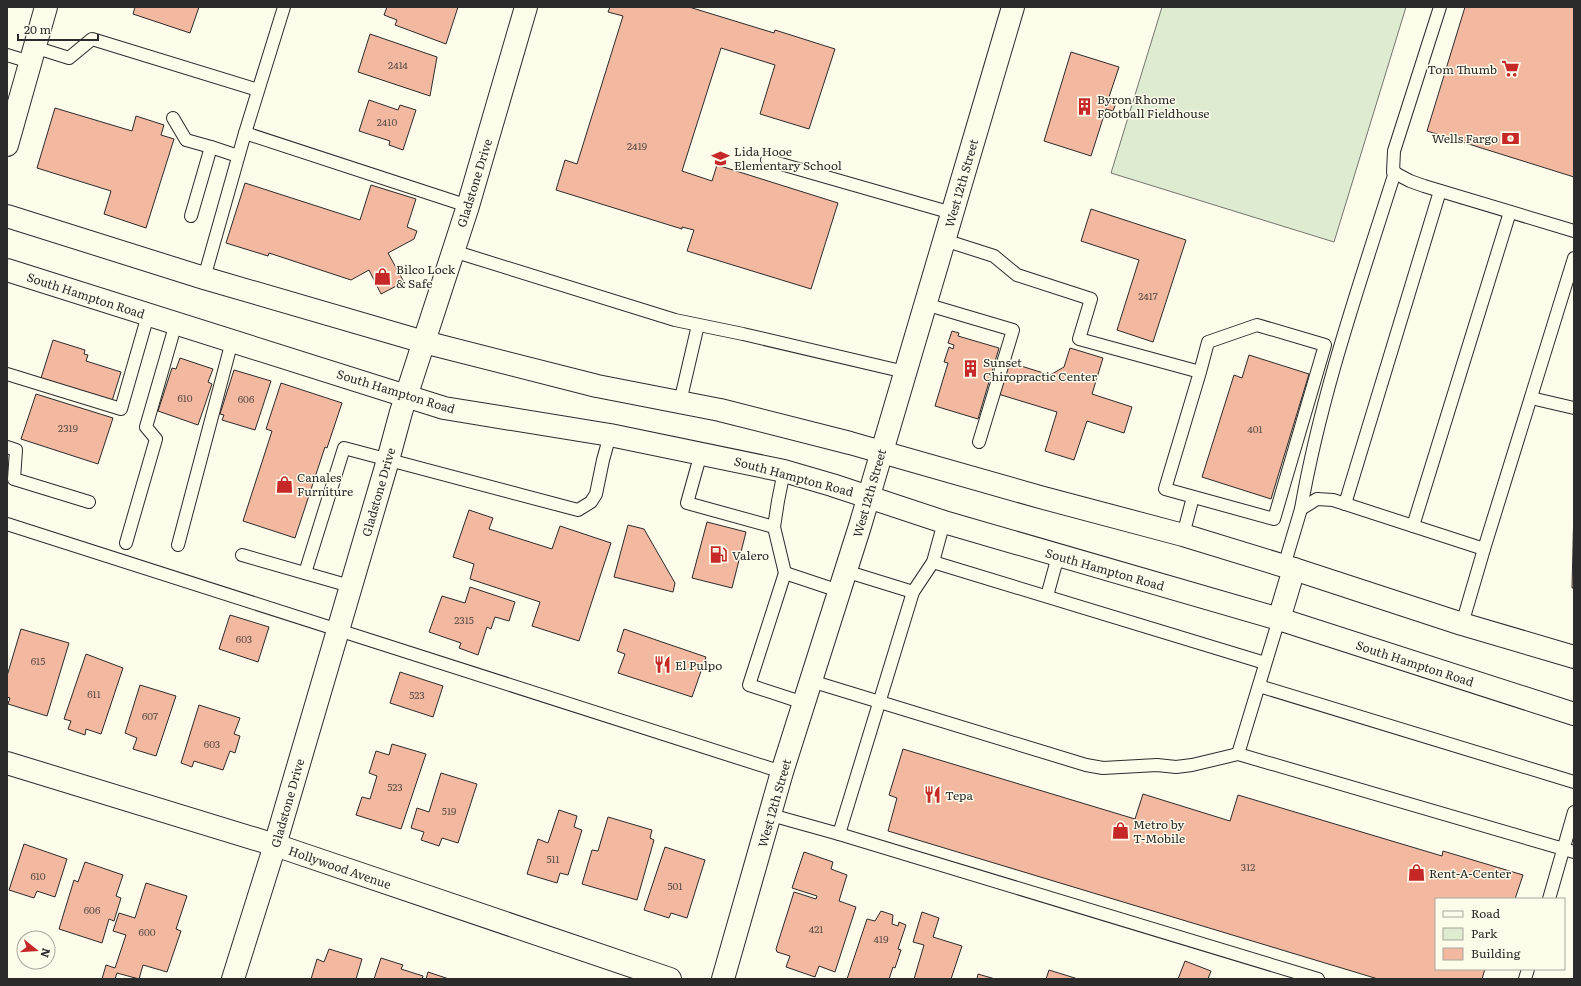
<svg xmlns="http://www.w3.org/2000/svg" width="1581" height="986" font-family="Literata,serif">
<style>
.green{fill:#deebd1;stroke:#74746e}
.building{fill:#f2b8a0;stroke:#2b2b2b}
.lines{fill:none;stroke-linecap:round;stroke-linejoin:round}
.service-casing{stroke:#2b2b2b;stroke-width:14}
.minor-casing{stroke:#2b2b2b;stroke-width:24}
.tertiary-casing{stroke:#2b2b2b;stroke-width:24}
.secondary-casing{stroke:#2b2b2b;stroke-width:24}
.service{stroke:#fdfbea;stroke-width:12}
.minor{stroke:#fdfbea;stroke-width:22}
.tertiary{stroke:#fdfbea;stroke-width:22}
.secondary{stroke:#fdfbea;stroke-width:22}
.labels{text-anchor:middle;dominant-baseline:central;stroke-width:3;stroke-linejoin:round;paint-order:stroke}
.number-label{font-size:10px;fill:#5d4e48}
.poi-label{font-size:12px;fill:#2b2b2b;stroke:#fdfbea;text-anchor:start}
.street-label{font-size:12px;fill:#2b2b2b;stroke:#fdfbea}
</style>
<rect width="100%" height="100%" fill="#fdfbea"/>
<polygon class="green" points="1162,7 1406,7 1334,242 1111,173"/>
<g class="building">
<polygon points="135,7 199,7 190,33 133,14"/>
<polygon points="387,7 458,7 446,44 395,25 397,20 384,15"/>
<polygon points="610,7 689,7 774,33 775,30 835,49 809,129 760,114 775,65 721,48 682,171 712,181 717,165 838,203 811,289 687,251 694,230 682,227 682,229 556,190 565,160 577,164 623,16 608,12"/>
<polygon points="1465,7 1574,7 1574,177 1427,131"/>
<polygon points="370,34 437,57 430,96 358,72"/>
<polygon points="1071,52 1119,67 1108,100 1116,103 1113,111 1106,109 1091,156 1044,141"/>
<polygon points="369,100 398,110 400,105 416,110 403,150 389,145 390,141 359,131"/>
<polygon points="55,108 132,131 136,116 164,125 161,135 174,139 146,228 104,214 111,191 37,168"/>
<polygon points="245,183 360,220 371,185 416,199 407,227 417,231 414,239 388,253 404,282 381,294 369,270 351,280 269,253 268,256 226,243"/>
<polygon points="1091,209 1186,240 1153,342 1117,330 1139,260 1081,241"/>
<polygon points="952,331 959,333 958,336 999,348 978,419 935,406 948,363 944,362 949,347 953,349 954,345 948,343"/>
<polygon points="53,340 85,350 84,354 88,355 86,361 121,372 112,401 41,378"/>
<polygon points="1070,348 1103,358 1092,394 1132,407 1124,433 1087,421 1074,460 1045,451 1057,412 998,394 1008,362 1050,375 1064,367"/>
<polygon points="1249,355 1309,374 1271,499 1202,477 1234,375 1242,378"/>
<polygon points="180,358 213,369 208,382 212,384 198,425 158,411 172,368 176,369"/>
<polygon points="234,370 271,381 255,430 222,420 224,415 220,414"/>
<polygon points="281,383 342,403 327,448 325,447 295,538 243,521 272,431 266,429"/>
<polygon points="36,394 113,418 98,464 21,439"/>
<polygon points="1574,506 1574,588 1572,588"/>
<polygon points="469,510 493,518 489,529 552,549 560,526 611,543 579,641 532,626 540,602 470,579 474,564 453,557"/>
<polygon points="707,522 746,532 732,588 692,578"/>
<polygon points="628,525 644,529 675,583 673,592 614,577"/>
<polygon points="470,587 515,602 509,621 495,617 491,629 487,627 478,655 459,648 461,643 429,632 442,596 465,603"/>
<polygon points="230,615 269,627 258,662 219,649"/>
<polygon points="21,629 69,643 47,716 8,704 10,698 7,697 7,676"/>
<polygon points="624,629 706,657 692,697 618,673 625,654 617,651"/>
<polygon points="86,654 123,668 101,734 86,729 85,735 68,729 71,721 64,719"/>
<polygon points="400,672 443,686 433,717 390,703"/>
<polygon points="140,685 176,696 156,756 133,749 137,738 125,733"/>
<polygon points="199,705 240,718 234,734 240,736 235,753 230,751 223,770 194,761 192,767 181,763"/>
<polygon points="392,744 426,754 401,829 356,815 362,797 370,799 377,776 369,773 376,751 389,755"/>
<polygon points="903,749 1135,819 1143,794 1230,821 1238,795 1442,856 1443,851 1523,875 1515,899 1436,899 1436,969 1485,969 1482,979 1378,979 888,831 897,798 889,795"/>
<polygon points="441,773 477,784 458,843 442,838 439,846 421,840 424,832 411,828 417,808 429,812"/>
<polygon points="559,810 577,816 574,827 582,830 568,875 560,873 557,883 527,874 538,839 548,843"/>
<polygon points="608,817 652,830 650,838 654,840 637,900 582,884 592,850 598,851"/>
<polygon points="24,844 67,859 55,897 37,891 34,898 9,890"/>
<polygon points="665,847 705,860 687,918 671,913 669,918 644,910"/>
<polygon points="804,852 833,862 831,869 847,875 839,901 856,907 835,972 819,966 815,977 786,967 790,956 777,952 776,949 794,892 816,899 817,896 792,888"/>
<polygon points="85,862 123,875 116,896 121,898 114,921 109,919 102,943 59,929 74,880 78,882"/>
<polygon points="146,883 187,896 176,929 181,931 167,972 143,965 139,979 117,973 115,979 102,979 106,965 115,968 126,935 113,931 119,913 135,918"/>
<polygon points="881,911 893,915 892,924 898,926 899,922 906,925 898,949 901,950 895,968 893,967 889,979 847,979 867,919 875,921"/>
<polygon points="922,912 939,918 933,937 962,946 951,979 914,979 924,945 913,942"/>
<polygon points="329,949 362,959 356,979 311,979 317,959 324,962"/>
<polygon points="381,958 403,965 401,969 423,976 422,979 374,979"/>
<polygon points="1185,961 1211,971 1208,979 1178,979"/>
<polygon points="1049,970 1078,979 1046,979"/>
<polygon points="428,972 449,979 426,979"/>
<polygon points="978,974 995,979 977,979"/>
</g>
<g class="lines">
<defs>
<g id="service">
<polyline points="1440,7 1394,151 1393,172 1410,181 1424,186 1574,231"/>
<polyline points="34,47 69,58 92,39 258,90"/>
<polyline points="7,55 30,62"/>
<polyline points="173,118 186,140 211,147"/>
<polyline points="245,133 284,7"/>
<polyline points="767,160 952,213"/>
<polyline points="191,216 211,147 238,156"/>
<polyline points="944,240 994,256 1017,275 1091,299 1079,339 1200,372 1165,489 1274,519 1325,345 1257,325 1208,342 1200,372"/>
<polyline points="453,251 675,320 743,334 905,372"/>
<polyline points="204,278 245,133 468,206"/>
<polyline points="925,304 1013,330 979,442"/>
<polyline points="7,374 121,409 148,315"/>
<polyline points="1531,398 1574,408"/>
<polyline points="680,402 698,325"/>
<polyline points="7,447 16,450 14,479 89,502"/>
<polyline points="701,453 687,503 774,527"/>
<polyline points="784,471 778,501 774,527 785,573"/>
<polyline points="1345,504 1440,191"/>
<path d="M 1301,509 C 1321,394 1360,283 1395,172"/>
<polyline points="7,524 782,772"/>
<polyline points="1413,526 1510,212"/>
<polyline points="1183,535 1193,497"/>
<polyline points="126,543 156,439 146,427 176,323"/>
<polyline points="178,545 232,341"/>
<polyline points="1484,549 1574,258"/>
<polyline points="242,555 350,586"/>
<polyline points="933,562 1265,663"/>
<polyline points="1284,566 1301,509 1317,499 1333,500 1484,549 1462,624"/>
<polyline points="845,571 913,592"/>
<polyline points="305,573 344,448 578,510 591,502 596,494 603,460 610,435"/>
<polyline points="1047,596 1058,556"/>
<polyline points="811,681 1086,765 1103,768 1157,765 1176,767 1192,765 1238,754 1574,852"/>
<polyline points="1259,686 1574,782"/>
<polyline points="804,703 749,685 785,573 839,591"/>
<polyline points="1238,754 1279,619"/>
<polyline points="771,815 839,834 1318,979"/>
<polyline points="839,834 913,592 933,562 944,522"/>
<polyline points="1549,899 1574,812"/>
<polyline points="1525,979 1528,969"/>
</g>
<g id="minor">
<polyline points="7,145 46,7"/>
<polyline points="7,763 275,845 670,979"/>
<polyline points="233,979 275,845 388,460 401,412 468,206 526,7"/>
</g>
<polyline id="tertiary" points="723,979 782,772 860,526 1013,7"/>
<g id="secondary">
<polyline points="7,216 204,278 424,342 597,386 720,410 850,443 1040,497 1183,535 1294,569 1462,624 1574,657"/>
<polyline points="7,270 444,408 610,435 784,471 832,485 944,522 1279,619 1574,714"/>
<polyline points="1279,619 1294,569"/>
</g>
</defs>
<use href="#service" class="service-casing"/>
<use href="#minor" class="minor-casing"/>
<use href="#tertiary" class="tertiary-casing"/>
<use href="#secondary" class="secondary-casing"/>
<use href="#service" class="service"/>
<use href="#minor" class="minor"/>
<use href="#tertiary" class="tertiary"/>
<use href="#secondary" class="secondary"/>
</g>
<defs>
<symbol id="supermarket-bare" viewBox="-9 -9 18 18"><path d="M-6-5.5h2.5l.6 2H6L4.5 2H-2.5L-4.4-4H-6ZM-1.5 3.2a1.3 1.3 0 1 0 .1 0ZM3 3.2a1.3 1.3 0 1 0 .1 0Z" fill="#c62828" stroke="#fdfbea" stroke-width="2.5" paint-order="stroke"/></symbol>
<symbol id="building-bare" viewBox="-9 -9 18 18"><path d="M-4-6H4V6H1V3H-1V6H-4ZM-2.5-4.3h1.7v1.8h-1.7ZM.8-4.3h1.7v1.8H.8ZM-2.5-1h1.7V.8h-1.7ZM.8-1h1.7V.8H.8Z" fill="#c62828" stroke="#fdfbea" stroke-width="2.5" paint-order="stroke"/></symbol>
<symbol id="bank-bare" viewBox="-9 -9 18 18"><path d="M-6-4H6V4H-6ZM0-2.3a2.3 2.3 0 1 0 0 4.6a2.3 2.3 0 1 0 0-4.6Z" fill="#c62828" stroke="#fdfbea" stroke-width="2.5" paint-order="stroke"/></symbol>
<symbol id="school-bare" viewBox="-9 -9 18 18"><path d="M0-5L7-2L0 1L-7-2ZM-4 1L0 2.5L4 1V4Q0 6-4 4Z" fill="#c62828" stroke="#fdfbea" stroke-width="2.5" paint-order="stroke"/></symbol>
<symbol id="shop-bare" viewBox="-9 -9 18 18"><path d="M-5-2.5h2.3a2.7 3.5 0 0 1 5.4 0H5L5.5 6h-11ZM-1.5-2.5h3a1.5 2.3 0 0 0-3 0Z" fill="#c62828" stroke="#fdfbea" stroke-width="2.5" paint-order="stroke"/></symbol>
<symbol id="fuel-bare" viewBox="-9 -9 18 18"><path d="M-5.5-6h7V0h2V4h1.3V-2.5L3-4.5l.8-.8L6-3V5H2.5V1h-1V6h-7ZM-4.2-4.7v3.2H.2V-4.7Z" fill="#c62828" stroke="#fdfbea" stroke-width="2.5" paint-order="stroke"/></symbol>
<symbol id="restaurant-bare" viewBox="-9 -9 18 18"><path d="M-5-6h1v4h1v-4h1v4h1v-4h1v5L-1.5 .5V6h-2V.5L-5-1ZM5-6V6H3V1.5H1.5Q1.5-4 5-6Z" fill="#c62828" stroke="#fdfbea" stroke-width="2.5" paint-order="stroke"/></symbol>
</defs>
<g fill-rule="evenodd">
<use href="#supermarket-bare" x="1498" y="56" width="25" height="25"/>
<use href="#building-bare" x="1072" y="94" width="25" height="25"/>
<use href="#bank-bare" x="1498" y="126" width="25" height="25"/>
<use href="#school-bare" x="708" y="146" width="25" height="25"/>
<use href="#shop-bare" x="370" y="264" width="25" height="25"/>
<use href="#building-bare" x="958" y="356" width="25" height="25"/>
<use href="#shop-bare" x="272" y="472" width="25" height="25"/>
<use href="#fuel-bare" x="706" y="542" width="25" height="25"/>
<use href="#restaurant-bare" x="650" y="652" width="25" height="25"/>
<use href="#restaurant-bare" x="920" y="782" width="25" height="25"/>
<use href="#shop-bare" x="1108" y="818" width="25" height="25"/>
<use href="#shop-bare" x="1404" y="860" width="25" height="25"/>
</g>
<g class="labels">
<g class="number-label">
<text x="398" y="64">2414</text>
<text x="387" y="121">2410</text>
<text x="637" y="145">2419</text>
<text x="1148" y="295">2417</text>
<text x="185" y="397">610</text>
<text x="246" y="398">606</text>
<text x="68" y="427">2319</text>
<text x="1255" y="428">401</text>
<text x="464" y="619">2315</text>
<text x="244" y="638">603</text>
<text x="38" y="660">615</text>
<text x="94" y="693">611</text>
<text x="417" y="694">523</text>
<text x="150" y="715">607</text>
<text x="212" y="743">603</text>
<text x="395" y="786">523</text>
<text x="449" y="810">519</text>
<text x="553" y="858">511</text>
<text x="1248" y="866">312</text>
<text x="38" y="875">610</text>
<text x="675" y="885">501</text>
<text x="92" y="909">606</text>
<text x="816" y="928">421</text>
<text x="147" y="931">600</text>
<text x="881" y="938">419</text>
</g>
<g class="poi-label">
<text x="1497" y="69" text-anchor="end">Tom Thumb</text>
<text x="1097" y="99">Byron Rhome<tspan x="1097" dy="14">Football Fieldhouse</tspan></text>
<text x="1498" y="138" text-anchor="end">Wells Fargo</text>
<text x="734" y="151">Lida Hooe<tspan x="734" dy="14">Elementary School</tspan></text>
<text x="396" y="269">Bilco Lock<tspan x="396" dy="14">&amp; Safe</tspan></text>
<text x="983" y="362">Sunset<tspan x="983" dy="14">Chiropractic Center</tspan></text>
<text x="297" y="477">Canales<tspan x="297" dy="14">Furniture</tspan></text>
<text x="732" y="555">Valero</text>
<text x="675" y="665">El Pulpo</text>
<text x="945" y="795">Tepa</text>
<text x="1133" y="824">Metro by<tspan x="1133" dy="14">T-Mobile</tspan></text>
<text x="1429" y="873">Rent-A-Center</text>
</g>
<g class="street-label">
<text transform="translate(474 183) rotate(-73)">Gladstone Drive</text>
<text transform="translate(961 183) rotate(-74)">West 12th Street</text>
<text transform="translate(86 295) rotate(18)">South Hampton Road</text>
<text transform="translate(396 391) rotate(17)">South Hampton Road</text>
<text transform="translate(794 476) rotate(15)">South Hampton Road</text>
<text transform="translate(378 492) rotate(-74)">Gladstone Drive</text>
<text transform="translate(869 493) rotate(-74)">West 12th Street</text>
<text transform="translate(1105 569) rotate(16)">South Hampton Road</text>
<text transform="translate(1415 663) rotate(18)">South Hampton Road</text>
<text transform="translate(287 803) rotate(-74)">Gladstone Drive</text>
<text transform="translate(774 803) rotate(-74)">West 12th Street</text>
<text transform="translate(340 867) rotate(19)">Hollywood Avenue</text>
</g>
</g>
<rect width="1581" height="986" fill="none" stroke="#2b2b2b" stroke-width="16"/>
<rect x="1435" y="898" width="130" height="72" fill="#fdfbea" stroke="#a9a89e"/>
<rect x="1443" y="911" width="20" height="6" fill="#fdfbea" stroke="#a9a89e"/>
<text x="1471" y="918" font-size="12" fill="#2b2b2b">Road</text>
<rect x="1443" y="928" width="20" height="12" fill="#deebd1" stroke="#a9a89e"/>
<text x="1471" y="938" font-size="12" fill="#2b2b2b">Park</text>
<rect x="1443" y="948" width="20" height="12" fill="#f2b8a0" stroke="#a9a89e"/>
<text x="1471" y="958" font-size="12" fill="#2b2b2b">Building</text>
<g transform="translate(36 950) rotate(107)"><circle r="19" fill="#fdfbea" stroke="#a9a89e"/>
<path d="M0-3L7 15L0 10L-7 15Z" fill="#c62828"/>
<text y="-6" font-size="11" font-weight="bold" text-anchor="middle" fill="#2b2b2b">N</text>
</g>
<path d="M18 34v6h80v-6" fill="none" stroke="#2b2b2b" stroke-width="2"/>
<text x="24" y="34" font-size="12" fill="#2b2b2b" stroke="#fdfbea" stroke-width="3" paint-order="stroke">20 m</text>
</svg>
